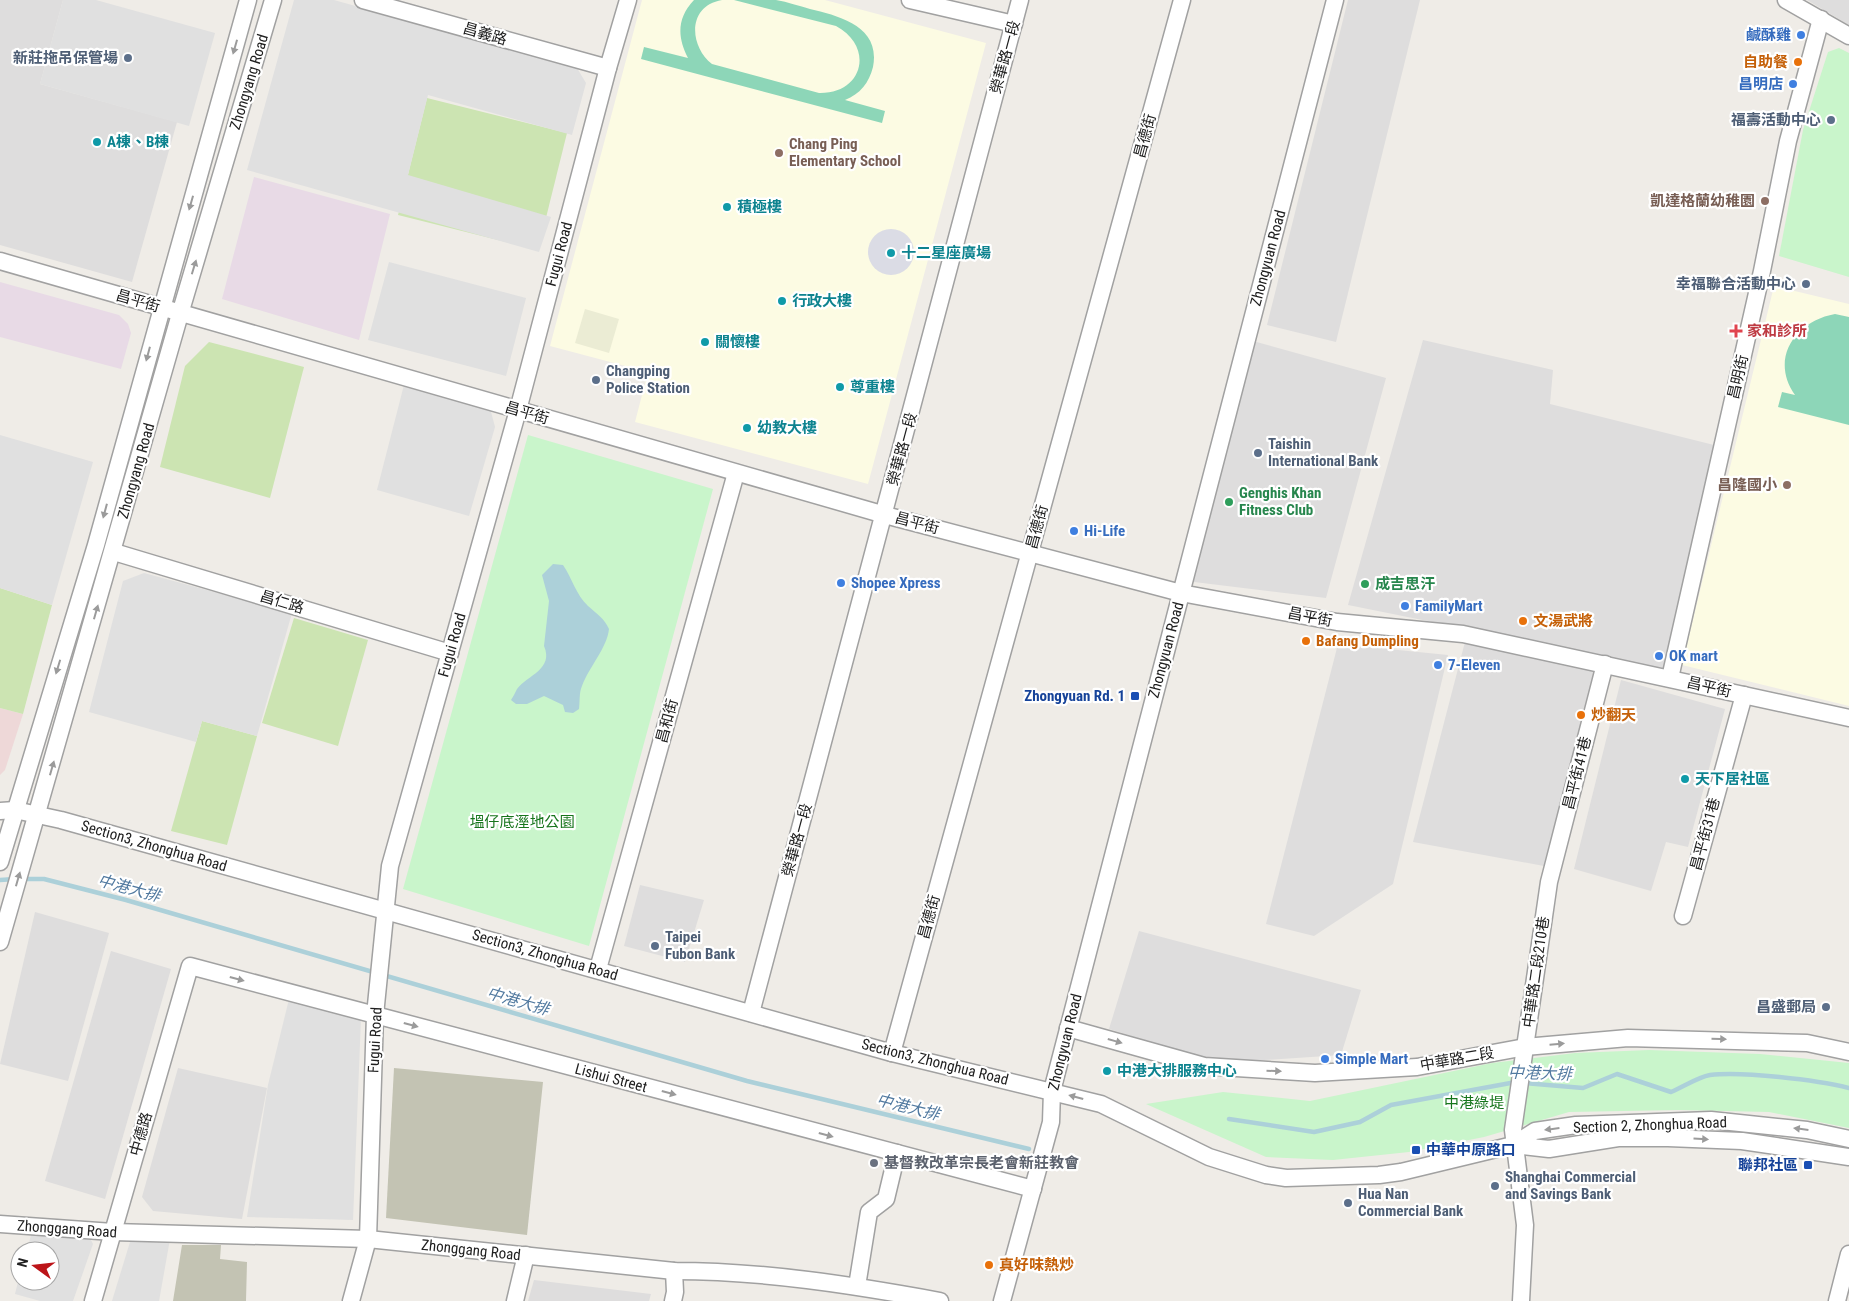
<svg xmlns="http://www.w3.org/2000/svg" width="1849" height="1301" font-family="'Roboto Condensed','Noto Sans TC',sans-serif">
<style>
.residential{fill:#dedddd}
.commercial{fill:#eed8d8}
.industrial{fill:#e8dae6}
.education{fill:#fcfbe3}
.construction{fill:#c3c3b3}
.farmland{fill:#ebecd4}
.grass{fill:#cce4b2}
.park{fill:#c9f5cb}
.pitch{fill:#8dd6b8}
.parking{fill:#e0e0e0}
.plaza{fill:#dbdce5}
.water{fill:#acd0d9}
.lines{fill:none;stroke-linecap:round;stroke-linejoin:round}
.stream{stroke:#acd0d9;stroke-width:4.5}
.minor-casing{stroke:#a1a1a1;stroke-width:19}
.minor{stroke:#fff;stroke-width:16}
.oneway{fill:#9b9b9b}
.shop-dot{fill:#3f7fe0;stroke:#fff;stroke-width:2}
.service-dot{fill:#5c6f8a;stroke:#fff;stroke-width:2}
.food-dot{fill:#e8710a;stroke:#fff;stroke-width:2}
.culture-dot{fill:#0f9aa8;stroke:#fff;stroke-width:2}
.education-dot{fill:#8d6e63;stroke:#fff;stroke-width:2}
.health-dot{fill:#e0444e;stroke:#fff;stroke-width:2}
.leisure-dot{fill:#2e9e5b;stroke:#fff;stroke-width:2}
.transit-dot{fill:#1a4fb4;stroke:#fff;stroke-width:2}
.worship-dot{fill:#6b7280;stroke:#fff;stroke-width:2}
.labels{text-anchor:middle;dominant-baseline:central;stroke-width:4.5;stroke-linejoin:round;paint-order:stroke}
.street-label{font-size:15px;fill:#202020;stroke:#fff}
.shop-label{font-size:15px;font-weight:bold;fill:#366cbe;stroke:#fff;text-anchor:start}
.service-label{font-size:15px;font-weight:bold;fill:#4e5e75;stroke:#fff;text-anchor:start}
.food-label{font-size:15px;font-weight:bold;fill:#c56008;stroke:#fff;text-anchor:start}
.culture-label{font-size:15px;font-weight:bold;fill:#0d838f;stroke:#fff;text-anchor:start}
.education-label{font-size:15px;font-weight:bold;fill:#785e54;stroke:#fff;text-anchor:end}
.health-label{font-size:15px;font-weight:bold;fill:#be3a42;stroke:#fff;text-anchor:start}
.leisure-label{font-size:15px;font-weight:bold;fill:#27864d;stroke:#fff;text-anchor:start}
.transit-label{font-size:15px;font-weight:bold;fill:#164399;stroke:#fff;text-anchor:end}
.park-label{font-size:15px;fill:#17751c;stroke:#fff}
.worship-label{font-size:15px;font-weight:bold;fill:#5b616d;stroke:#fff;text-anchor:start}
.water-label{font-size:16px;font-style:italic;fill:#527aa0;stroke:#fff}
</style>
<rect width="100%" height="100%" fill="#efece7"/>
<g class="residential">
<polygon points="0,0 63,0 40,84 177,122 132,282 0,245"/>
<polygon points="1348,0 1420,0 1336,342 1267,325"/>
<polygon points="1807,0 1849,0 1849,25"/>
<polygon points="1423,340 1553,370 1550,404 1718,446 1667,669 1348,605"/>
<polygon points="1253,341 1386,378 1326,598 1186,581"/>
<polygon points="1466,638 1597,666 1544,866 1413,842"/>
<polygon points="1338,644 1448,655 1393,884 1314,936 1266,924"/>
<polygon points="1621,680 1725,709 1688,847 1666,842 1651,891 1574,869"/>
<polygon points="640,885 704,900 685,962 624,946"/>
<polygon points="35,912 109,933 68,1081 0,1064"/>
<polygon points="1139,931 1361,990 1341,1055 1219,1063 1109,1029"/>
<polygon points="111,951 171,969 105,1199 45,1181"/>
<polygon points="178,1068 267,1088 242,1219 153,1211 142,1197"/>
<polygon points="534,1280 651,1294 649,1301 528,1301"/>
</g>
<polygon class="commercial" points="0,708 23,714 5,770 0,775"/>
<g class="industrial">
<polygon points="254,177 390,214 359,340 222,299"/>
<polygon points="0,282 119,315 128,324 131,333 121,369 0,337"/>
</g>
<g class="education">
<polygon points="642,0 825,0 986,43 868,484 635,422 648,372 550,346"/>
<polygon points="1774,286 1849,304 1849,706 1682,665"/>
</g>
<g class="construction">
<polygon points="394,1068 543,1082 527,1235 386,1218"/>
<polygon points="182,1245 221,1245 220,1259 247,1262 246,1301 173,1301"/>
</g>
<polygon class="farmland" points="585,309 619,319 609,353 575,343"/>
<g class="grass">
<polygon points="427,98 567,133 538,250 398,215"/>
<polygon points="209,342 304,367 270,498 160,467 185,366"/>
<polygon points="0,588 52,605 23,714 0,708"/>
<polygon points="294,618 368,640 338,746 262,723"/>
<polygon points="202,721 257,736 227,845 171,831"/>
</g>
<g class="park">
<polygon points="1839,48 1849,53 1849,277 1779,256 1803,130 1828,52"/>
<polygon points="528,435 713,489 589,946 403,889"/>
<polygon points="1649,1050 1760,1054 1849,1063 1849,1128 1769,1112 1679,1110 1569,1112 1484,1137 1409,1152 1333,1160 1266,1157 1146,1104 1223,1092 1310,1101 1492,1063 1575,1053"/>
</g>
<g class="pitch">
<path d="M 694,0 L 722,0 C 687,6 689,46 712,64 L 819,93 C 863,94 875,47 836,26 L 734,0 C 748,0 763,0 776,0 C 788,2 799,6 810,9 C 839,16 881,26 873,67 C 869,83 860,94 845,100 L 885,111 L 882,123 L 641,59 L 644,47 L 688,58 C 677,37 677,18 694,0 Z"/>
<path d="M 1835,314 L 1849,317 L 1849,425 L 1778,407 L 1782,392 L 1795,395 C 1769,358 1796,321 1835,314 Z"/>
</g>
<g class="parking">
<polygon points="63,0 96,0 215,33 189,126 40,84"/>
<polygon points="294,0 334,0 577,68 586,83 572,135 428,95 408,175 551,217 539,252 247,170"/>
<polygon points="389,262 526,298 506,376 368,340"/>
<polygon points="404,385 490,408 495,427 469,516 377,490"/>
<polygon points="0,435 93,462 52,605 0,588"/>
<polygon points="144,573 292,613 257,736 202,721 196,742 89,712 123,581"/>
<polygon points="291,991 361,1017 353,1220 247,1217 268,1085"/>
<polygon points="134,1229 170,1239 159,1301 112,1301"/>
<polygon points="32,1231 89,1236 93,1244 73,1301 40,1301 15,1294 20,1274 20,1281 50,1281 50,1251 27,1251"/>
</g>
<circle class="plaza" cx="891" cy="252" r="23"/>
<path class="water" d="M 553,564 L 563,565 C 572,578 576,595 588,606 C 597,614 604,618 609,629 C 607,648 589,667 582,686 C 579,692 580,702 579,709 L 573,713 L 565,712 L 563,705 L 544,696 L 527,704 L 516,704 L 511,700 C 513,697 515,693 517,689 C 528,675 554,669 544,646 L 549,601 L 542,575 Z"/>
<g class="lines">
<g class="stream">
<polyline points="22,879 44,879 126,900 747,1081 1029,1149"/>
<polyline points="0,880 15,879"/>
<path d="M 1523,1083 L 1583,1088 L 1617,1074 L 1671,1092 C 1683,1087 1698,1077 1710,1075 C 1742,1071 1817,1080 1849,1088"/>
<polyline points="1229,1119 1314,1132 1360,1122 1391,1105 1516,1082"/>
</g>
<defs>
<g id="minor">
<polyline points="363,0 608,68"/>
<polyline points="910,0 1014,24"/>
<polyline points="1786,0 1849,36"/>
<polyline points="0,261 885,515 1181,593 1337,622 1463,634 1849,718"/>
<polyline points="114,552 450,653"/>
<polyline points="1670,678 1762,271 1788,141 1821,19"/>
<polyline points="0,811 15,810 61,820 892,1053 1101,1104 1209,1157 1266,1175 1286,1178 1379,1175 1401,1172 1513,1145 1535,1131 1576,1125 1711,1120 1807,1130 1849,1139"/>
<polyline points="0,862 96,545 248,0"/>
<polyline points="1683,916 1744,695"/>
<polyline points="0,942 180,314 273,0"/>
<polyline points="598,969 736,473"/>
<polyline points="751,1013 1020,0"/>
<polyline points="1068,1028 1204,1066 1315,1073 1417,1067 1525,1047 1628,1038 1807,1043 1849,1052"/>
<polyline points="892,1053 1182,0"/>
<polyline points="1513,1145 1549,1149 1618,1138 1668,1138 1742,1141 1849,1157"/>
<path d="M 0,1224 L 113,1232 L 368,1239 L 674,1271 C 763,1271 852,1285 940,1301"/>
<polyline points="857,1286 869,1212 886,1199 897,1153"/>
<polyline points="93,1301 190,966 1033,1189"/>
<polyline points="351,1301 368,1239 375,1015 390,866 518,410 608,68 628,0"/>
<polyline points="515,1301 526,1255"/>
<polyline points="673,1301 675,1292 674,1271"/>
<polyline points="1002,1301 1051,1122 1052,1091 1335,0"/>
<polyline points="1521,1301 1525,1225 1513,1130 1549,882 1605,664"/>
<polyline points="1837,1301 1849,1254"/>
</g>
</defs>
<use href="#minor" class="minor-casing"/>
<use href="#minor" class="minor"/>
</g>
<defs><path id="oneway-solid" d="M-6-.8H1V-3.2L6.5 0L1 3.2V.8H-6Z" transform="scale(1.25)"/></defs>
<g class="oneway">
<use href="#oneway-solid" transform="translate(235 47) rotate(106)"/>
<use href="#oneway-solid" transform="translate(191 203) rotate(106)"/>
<use href="#oneway-solid" transform="translate(194 267) rotate(-73)"/>
<use href="#oneway-solid" transform="translate(148 354) rotate(105)"/>
<use href="#oneway-solid" transform="translate(105 511) rotate(105)"/>
<use href="#oneway-solid" transform="translate(96 612) rotate(-74)"/>
<use href="#oneway-solid" transform="translate(58 667) rotate(107)"/>
<use href="#oneway-solid" transform="translate(52 768) rotate(-74)"/>
<use href="#oneway-solid" transform="translate(18 879) rotate(-74)"/>
<use href="#oneway-solid" transform="translate(237 979) rotate(15)"/>
<use href="#oneway-solid" transform="translate(411 1025) rotate(15)"/>
<use href="#oneway-solid" transform="translate(1719 1039) rotate(2)"/>
<use href="#oneway-solid" transform="translate(1115 1041) rotate(16)"/>
<use href="#oneway-solid" transform="translate(1557 1044) rotate(-5)"/>
<use href="#oneway-solid" transform="translate(1274 1071) rotate(2)"/>
<use href="#oneway-solid" transform="translate(669 1093) rotate(15)"/>
<use href="#oneway-solid" transform="translate(1076 1097) rotate(-165)"/>
<use href="#oneway-solid" transform="translate(1552 1129) rotate(173)"/>
<use href="#oneway-solid" transform="translate(1801 1129) rotate(-173)"/>
<use href="#oneway-solid" transform="translate(826 1135) rotate(15)"/>
<use href="#oneway-solid" transform="translate(1701 1139) rotate(3)"/>
</g>
<g class="shop-dot">
<circle cx="1801" cy="35" r="5"/>
<circle cx="1793" cy="84" r="5"/>
<circle cx="1074" cy="531" r="5"/>
<circle cx="841" cy="583" r="5"/>
<circle cx="1405" cy="606" r="5"/>
<circle cx="1659" cy="656" r="5"/>
<circle cx="1438" cy="665" r="5"/>
<circle cx="1325" cy="1059" r="5"/>
</g>
<g class="service-dot">
<circle cx="128" cy="58" r="5"/>
<circle cx="1831" cy="120" r="5"/>
<circle cx="1806" cy="284" r="5"/>
<circle cx="596" cy="380" r="5"/>
<circle cx="1258" cy="453" r="5"/>
<circle cx="655" cy="946" r="5"/>
<circle cx="1826" cy="1007" r="5"/>
<circle cx="1495" cy="1186" r="5"/>
<circle cx="1348" cy="1203" r="5"/>
</g>
<g class="food-dot">
<circle cx="1798" cy="62" r="5"/>
<circle cx="1523" cy="621" r="5"/>
<circle cx="1306" cy="641" r="5"/>
<circle cx="1581" cy="715" r="5"/>
<circle cx="989" cy="1265" r="5"/>
</g>
<g class="culture-dot">
<circle cx="97" cy="142" r="5"/>
<circle cx="727" cy="207" r="5"/>
<circle cx="891" cy="253" r="5"/>
<circle cx="782" cy="301" r="5"/>
<circle cx="705" cy="342" r="5"/>
<circle cx="840" cy="387" r="5"/>
<circle cx="747" cy="428" r="5"/>
<circle cx="1685" cy="779" r="5"/>
<circle cx="1107" cy="1071" r="5"/>
</g>
<g class="education-dot">
<circle cx="779" cy="153" r="5"/>
<circle cx="1765" cy="201" r="5"/>
<circle cx="1787" cy="485" r="5"/>
</g>
<path class="health-dot" d="M1733.5 323.5h5v5h5v5h-5v5h-5v-5h-5v-5h5z"/>
<g class="leisure-dot">
<circle cx="1229" cy="502" r="5"/>
<circle cx="1365" cy="584" r="5"/>
</g>
<g class="transit-dot">
<rect x="1130" y="691" width="10" height="10" rx="2.5"/>
<rect x="1411" y="1145" width="10" height="10" rx="2.5"/>
<rect x="1803" y="1160" width="10" height="10" rx="2.5"/>
</g>
<circle class="worship-dot" cx="874" cy="1163" r="5"/>
<g class="labels">
<g class="street-label">
<text transform="translate(485 34) rotate(16)">昌義路</text>
<text transform="translate(1005 57) rotate(-75)">榮華路一段</text>
<text transform="translate(249 82) rotate(-73)">Zhongyang Road</text>
<text transform="translate(1145 136) rotate(-75)">昌德街</text>
<text transform="translate(559 254) rotate(-75)">Fugui Road</text>
<text transform="translate(1268 258) rotate(-75)">Zhongyuan Road</text>
<text transform="translate(138 301) rotate(16)">昌平街</text>
<text transform="translate(1738 377) rotate(-77)">昌明街</text>
<text transform="translate(527 413) rotate(16)">昌平街</text>
<text transform="translate(902 449) rotate(-75)">榮華路一段</text>
<text transform="translate(136 471) rotate(-74)">Zhongyang Road</text>
<text transform="translate(917 523) rotate(15)">昌平街</text>
<text transform="translate(1037 527) rotate(-75)">昌德街</text>
<text transform="translate(282 602) rotate(17)">昌仁路</text>
<text transform="translate(1310 617) rotate(11)">昌平街</text>
<text transform="translate(452 645) rotate(-74)">Fugui Road</text>
<text transform="translate(1166 650) rotate(-75)">Zhongyuan Road</text>
<text transform="translate(1709 687) rotate(13)">昌平街</text>
<text transform="translate(667 721) rotate(-75)">昌和街</text>
<text transform="translate(1577 773) rotate(-76)">昌平街41巷</text>
<text transform="translate(1705 834) rotate(-75)">昌平街31巷</text>
<text transform="translate(797 840) rotate(-75)">榮華路一段</text>
<text transform="translate(154 846) rotate(16)">Section3, Zhonghua Road</text>
<text transform="translate(929 917) rotate(-75)">昌德街</text>
<text transform="translate(545 955) rotate(16)">Section3, Zhonghua Road</text>
<text transform="translate(1536 972) rotate(-82)">中華路二段210巷</text>
<text transform="translate(375 1040) rotate(-87)">Fugui Road</text>
<text transform="translate(1065 1042) rotate(-76)">Zhongyuan Road</text>
<text transform="translate(1457 1059) rotate(-10)">中華路二段</text>
<text transform="translate(935 1062) rotate(14)">Section3, Zhonghua Road</text>
<text transform="translate(611 1078) rotate(15)">Lishui Street</text>
<text transform="translate(1650 1125) rotate(-2)">Section 2, Zhonghua Road</text>
<text transform="translate(141 1134) rotate(-74)">中德路</text>
<text transform="translate(67 1229) rotate(4)">Zhonggang Road</text>
<text transform="translate(471 1250) rotate(6)">Zhonggang Road</text>
</g>
<g class="shop-label">
<text x="1791" y="35" text-anchor="end">鹹酥雞</text>
<text x="1783" y="84" text-anchor="end">昌明店</text>
<text x="1084" y="531">Hi-Life</text>
<text x="851" y="583">Shopee Xpress</text>
<text x="1415" y="606">FamilyMart</text>
<text x="1669" y="656">OK mart</text>
<text x="1448" y="665">7-Eleven</text>
<text x="1335" y="1059">Simple Mart</text>
</g>
<g class="service-label">
<text x="118" y="58" text-anchor="end">新莊拖吊保管場</text>
<text x="1821" y="120" text-anchor="end">福壽活動中心</text>
<text x="1796" y="284" text-anchor="end">幸福聯合活動中心</text>
<text x="606" y="371">Changping<tspan x="606" dy="17">Police Station</tspan></text>
<text x="1268" y="444">Taishin<tspan x="1268" dy="17">International Bank</tspan></text>
<text x="665" y="937">Taipei<tspan x="665" dy="17">Fubon Bank</tspan></text>
<text x="1816" y="1007" text-anchor="end">昌盛郵局</text>
<text x="1505" y="1177">Shanghai Commercial<tspan x="1505" dy="17">and Savings Bank</tspan></text>
<text x="1358" y="1194">Hua Nan<tspan x="1358" dy="17">Commercial Bank</tspan></text>
</g>
<g class="food-label">
<text x="1788" y="62" text-anchor="end">自助餐</text>
<text x="1533" y="621">文湯武將</text>
<text x="1316" y="641">Bafang Dumpling</text>
<text x="1591" y="715">炒翻天</text>
<text x="999" y="1265">真好味熱炒</text>
</g>
<g class="culture-label">
<text x="107" y="142">A棟、B棟</text>
<text x="737" y="207">積極樓</text>
<text x="901" y="253">十二星座廣場</text>
<text x="792" y="301">行政大樓</text>
<text x="715" y="342">關懷樓</text>
<text x="850" y="387">尊重樓</text>
<text x="757" y="428">幼教大樓</text>
<text x="1695" y="779">天下居社區</text>
<text x="1117" y="1071">中港大排服務中心</text>
</g>
<g class="education-label">
<text x="789" y="144" text-anchor="start">Chang Ping<tspan x="789" dy="17">Elementary School</tspan></text>
<text x="1755" y="201">凱達格蘭幼稚園</text>
<text x="1777" y="485">昌隆國小</text>
</g>
<g class="health-label">
<text x="1747" y="331">家和診所</text>
</g>
<g class="leisure-label">
<text x="1239" y="493">Genghis Khan<tspan x="1239" dy="17">Fitness Club</tspan></text>
<text x="1375" y="584">成吉思汗</text>
</g>
<g class="transit-label">
<text x="1125" y="696">Zhongyuan Rd. 1</text>
<text x="1426" y="1150" text-anchor="start">中華中原路口</text>
<text x="1798" y="1165">聯邦社區</text>
</g>
<g class="park-label">
<text x="522" y="822">塭仔底溼地公園</text>
<text x="1474" y="1103">中港綠堤</text>
</g>
<g class="worship-label">
<text x="884" y="1163">基督教改革宗長老會新莊教會</text>
</g>
<g class="water-label">
<text transform="translate(129 888) rotate(15)">中港大排</text>
<text transform="translate(518 1001) rotate(16)">中港大排</text>
<text transform="translate(1540 1073) rotate(2)">中港大排</text>
<text transform="translate(908 1107) rotate(14)">中港大排</text>
</g>
</g>
<g transform="translate(35 1266) rotate(285)"><circle r="24" fill="#ffffff" stroke="#a6a6a6"/>
<path d="M0-4L9 19L0 12L-9 19Z" fill="#bc1419"/>
<text y="-8" font-size="14" font-weight="bold" text-anchor="middle" fill="#202020">N</text>
</g>
</svg>
